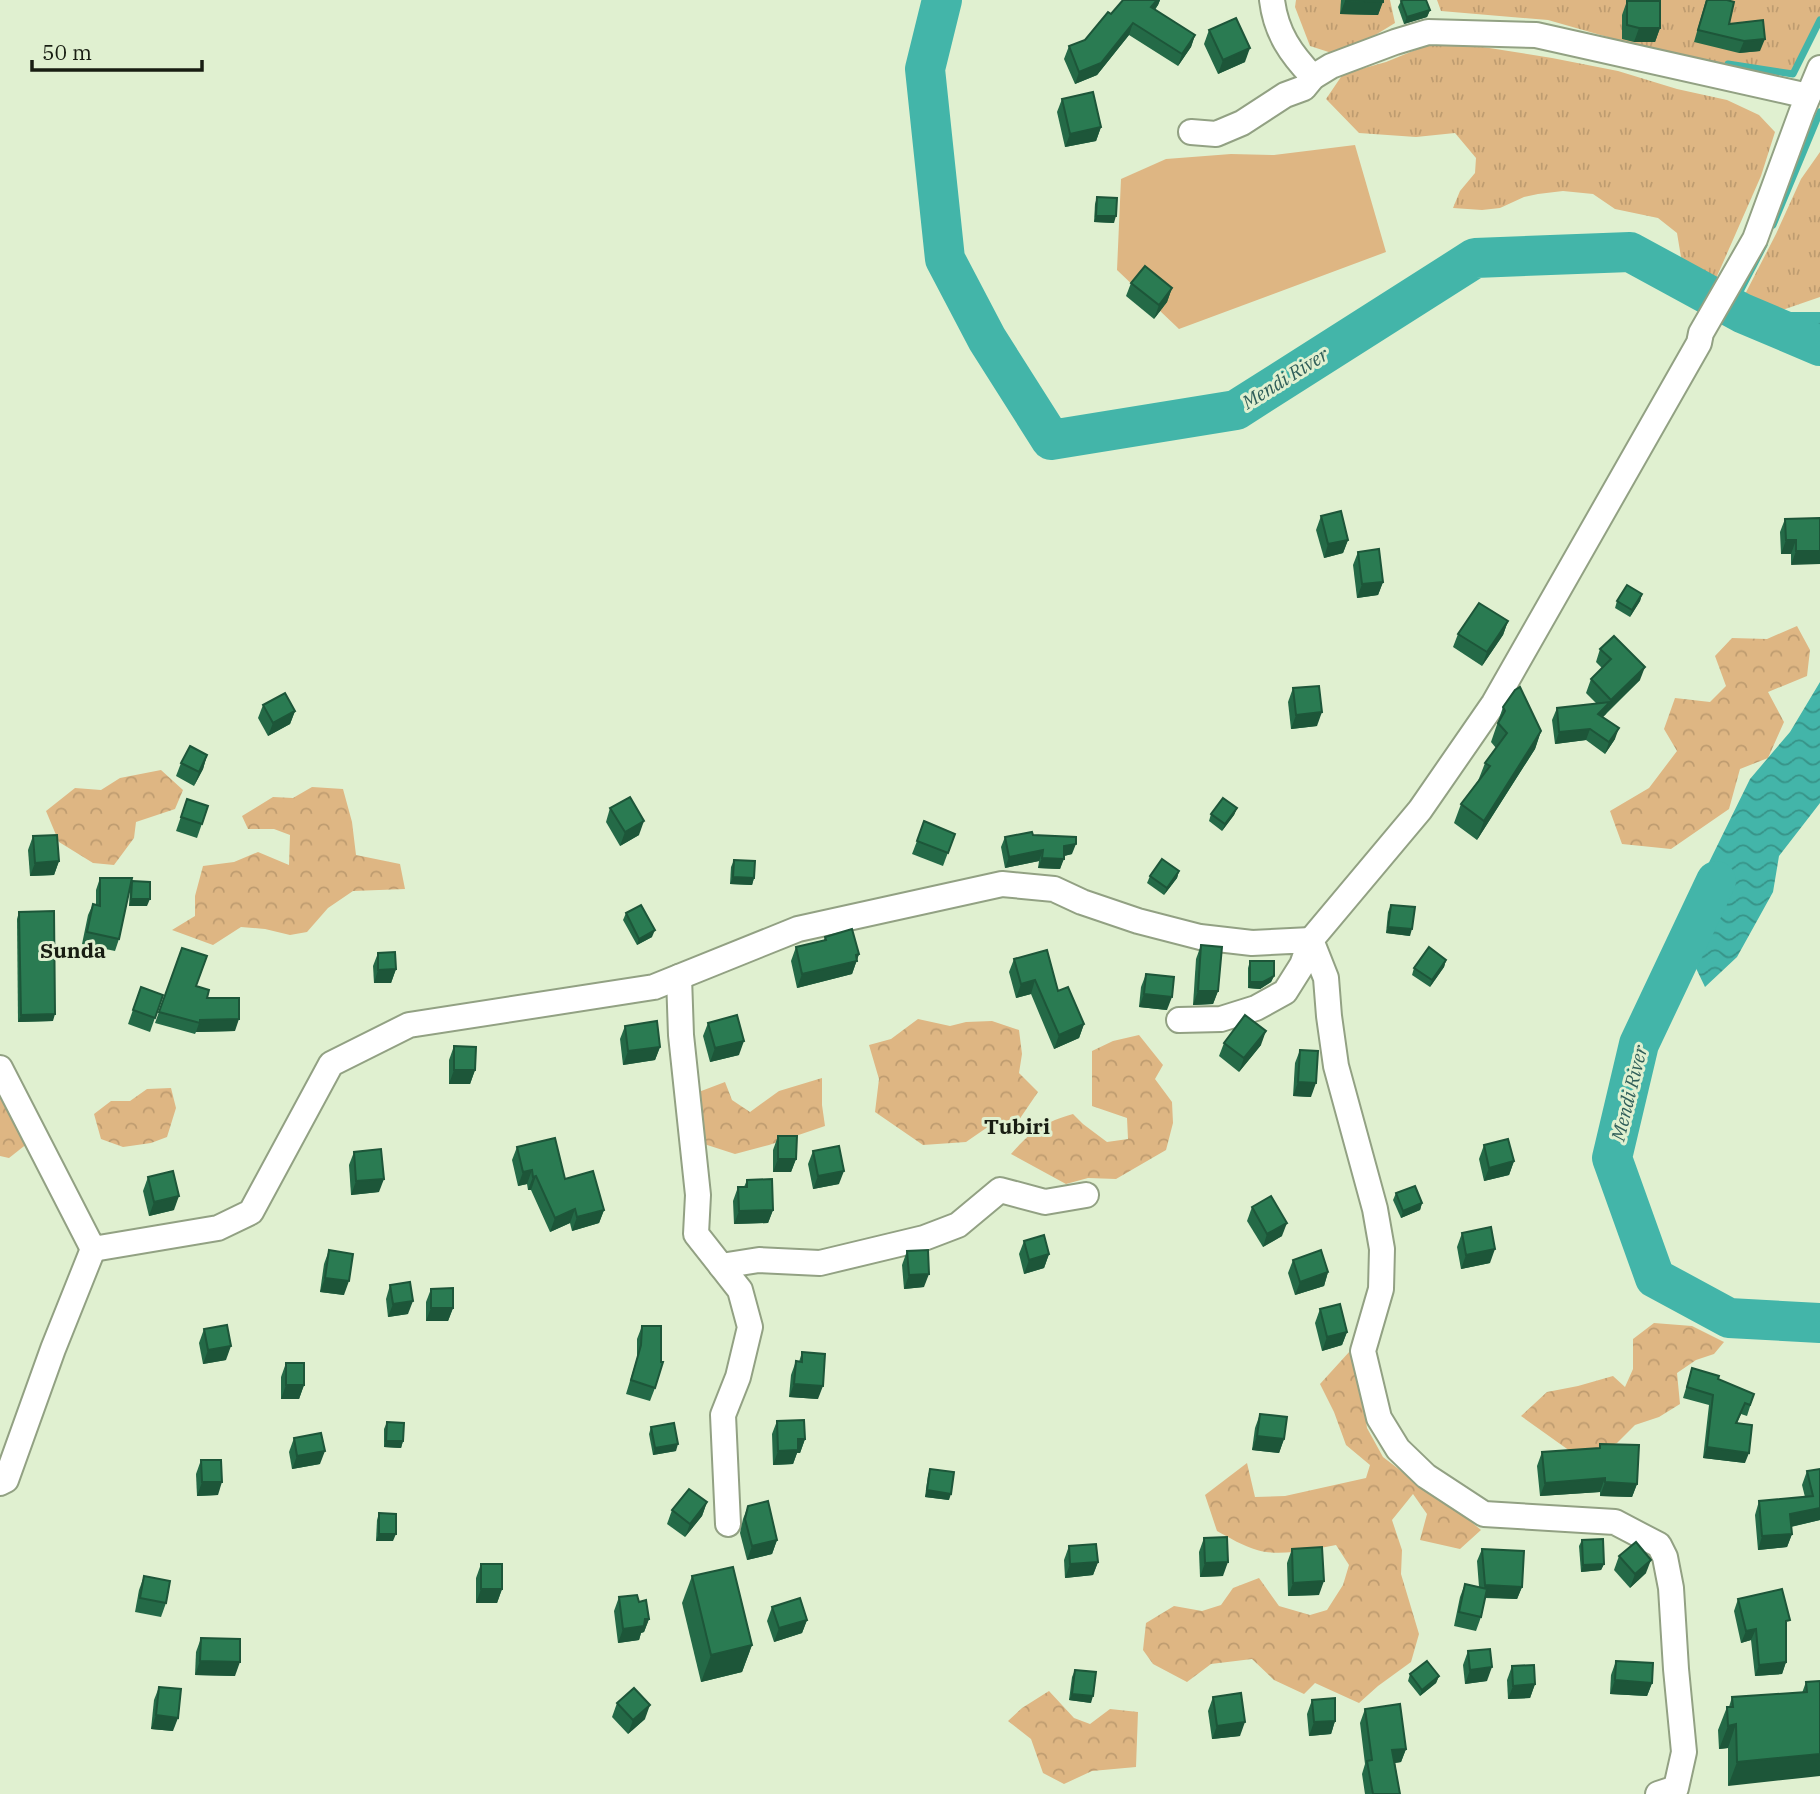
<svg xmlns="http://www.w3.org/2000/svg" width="1820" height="1794" font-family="'IBM Plex Serif',serif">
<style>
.grass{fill:url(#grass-tufts)}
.forest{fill:url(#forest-crowns)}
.park{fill:#deb683}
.water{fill:url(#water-waves)}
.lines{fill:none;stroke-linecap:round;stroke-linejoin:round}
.stream{stroke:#43b5a9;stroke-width:7}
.river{stroke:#43b5a9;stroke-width:40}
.minor-casing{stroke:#92a183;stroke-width:28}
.minor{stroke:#fff;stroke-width:24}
.wall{fill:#246a47}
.shaded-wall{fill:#1d5639}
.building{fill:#2a7b52;stroke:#1d5639;stroke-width:2}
.labels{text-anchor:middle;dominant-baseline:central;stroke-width:6;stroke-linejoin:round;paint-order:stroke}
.water-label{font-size:19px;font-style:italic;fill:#2f5e59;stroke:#e0f0d0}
.quarter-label{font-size:21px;font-weight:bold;fill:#181d12;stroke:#e0f0d0}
</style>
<defs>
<pattern id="grass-tufts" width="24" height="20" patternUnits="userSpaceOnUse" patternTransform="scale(1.75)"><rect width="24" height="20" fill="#deb683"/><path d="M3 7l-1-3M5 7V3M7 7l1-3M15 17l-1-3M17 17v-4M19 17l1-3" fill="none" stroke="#be9c70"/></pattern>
<pattern id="forest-crowns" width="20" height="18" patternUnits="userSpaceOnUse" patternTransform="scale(1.75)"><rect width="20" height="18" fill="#deb683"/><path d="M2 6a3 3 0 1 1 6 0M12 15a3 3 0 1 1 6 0" fill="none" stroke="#be9c70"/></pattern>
<pattern id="water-waves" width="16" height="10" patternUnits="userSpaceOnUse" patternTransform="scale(1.75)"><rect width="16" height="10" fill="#43b5a9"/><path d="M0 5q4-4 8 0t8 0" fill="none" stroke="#379388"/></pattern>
</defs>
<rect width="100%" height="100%" fill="#e0f0d0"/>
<g class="grass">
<polygon points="1296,0 1390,0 1395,23 1341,56 1310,46 1295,7"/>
<polygon points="1437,0 1820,0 1820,20 1793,74 1681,58 1548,20 1441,11"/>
<polygon points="1430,44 1483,47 1552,58 1618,71 1677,89 1727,100 1759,115 1775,132 1761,176 1714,283 1694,294 1683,269 1677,233 1658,218 1615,209 1593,194 1563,191 1538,194 1524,197 1500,208 1482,210 1453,208 1460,191 1475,173 1476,158 1455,133 1416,137 1359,133 1326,99 1343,74 1386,62"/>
<polygon points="1820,152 1820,297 1768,315 1740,304 1776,234 1801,179"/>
</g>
<g class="forest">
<polygon points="1797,626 1810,650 1807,676 1768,692 1784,722 1768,758 1740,769 1729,809 1671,849 1622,844 1610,811 1649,788 1677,751 1664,729 1675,698 1710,702 1726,686 1715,656 1732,638 1767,639"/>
<polygon points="161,770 183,790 175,809 136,822 134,838 114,865 93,863 59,842 46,811 75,788 101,790 120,778"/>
<polygon points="312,787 343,789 352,822 356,855 400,864 405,889 353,891 328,908 307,932 290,935 265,929 241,927 213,945 172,930 195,916 195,896 203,866 234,862 258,852 289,865 290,835 274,829 248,829 242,816 273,797 293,798"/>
<polygon points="918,1019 950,1026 966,1022 992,1021 1019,1030 1022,1054 1019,1073 1038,1092 1010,1133 995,1122 966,1142 923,1145 875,1112 879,1079 869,1045 891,1039"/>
<path d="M 1139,1035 L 1163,1065 L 1155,1079 L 1172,1102 L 1173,1123 L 1166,1150 L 1116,1179 L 1088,1178 L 1066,1184 L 1011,1154 C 1032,1130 1043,1123 1073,1114 L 1083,1124 L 1107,1142 L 1128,1139 L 1127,1118 L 1092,1106 L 1092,1051 L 1113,1041 Z"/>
<polygon points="0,1078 28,1143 9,1158 0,1156"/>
<polygon points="822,1078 822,1105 825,1126 769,1145 735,1154 701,1143 696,1093 725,1082 732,1100 750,1112 779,1091"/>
<polygon points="171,1088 176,1108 167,1137 151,1143 123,1147 101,1139 94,1114 111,1101 130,1101 147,1089"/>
<polygon points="1654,1323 1692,1326 1724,1342 1714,1354 1696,1360 1677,1373 1680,1404 1659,1417 1635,1425 1617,1443 1577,1456 1521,1416 1547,1392 1578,1386 1613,1376 1625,1387 1633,1369 1633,1339"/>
<path d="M 1350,1351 L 1361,1383 L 1367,1428 L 1383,1457 L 1435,1497 L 1457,1510 L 1481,1530 L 1460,1549 L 1420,1540 L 1427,1514 L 1413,1494 L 1392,1520 L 1402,1550 L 1401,1574 L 1419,1634 L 1411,1662 L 1378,1686 L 1359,1703 L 1315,1683 L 1304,1694 L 1274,1680 L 1252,1659 L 1211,1664 L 1187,1682 L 1153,1664 L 1143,1650 L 1146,1623 L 1174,1606 L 1202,1611 L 1221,1605 L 1233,1588 L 1259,1578 L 1279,1606 L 1310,1615 L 1327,1610 L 1343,1585 L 1349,1565 L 1336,1545 C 1313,1549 1280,1557 1257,1550 C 1243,1546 1230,1538 1217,1531 L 1205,1495 L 1247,1463 L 1255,1497 L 1285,1496 L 1366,1478 L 1370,1465 L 1346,1445 L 1334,1412 L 1320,1384 Z"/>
<polygon points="1049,1691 1074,1718 1090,1724 1110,1709 1138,1712 1136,1767 1092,1771 1064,1784 1043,1773 1031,1739 1008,1721 1022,1708"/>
</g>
<polygon class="park" points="1355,145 1386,252 1179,329 1117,270 1121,179 1166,159 1231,154 1274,155"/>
<g class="water">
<polygon points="1789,312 1820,312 1820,357 1815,354 1751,335"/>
<polygon points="1820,682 1820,803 1779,856 1773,892 1737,957 1705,987 1694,964 1691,899 1750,779 1790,732"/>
</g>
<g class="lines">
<g class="stream">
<polyline points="1728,64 1793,74 1820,20"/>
<polyline points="1773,225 1820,112"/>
<polyline points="1732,307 1764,245"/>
</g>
<g class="river">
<polyline points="942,0 925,69 945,259 987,339 1051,440 1236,410 1475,258 1630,252 1742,313 1820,346"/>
<polyline points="1716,881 1639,1044 1612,1158 1655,1278 1729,1318 1820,1323"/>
</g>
<defs>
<g id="minor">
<path d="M 1272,0 C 1276,33 1291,54 1313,77"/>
<polyline points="1191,132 1216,134 1242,123 1285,95 1304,88 1313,77 1331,66 1395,42 1428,32 1536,35 1808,96"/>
<polyline points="679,977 681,1035 698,1195 696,1234 740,1290 750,1327 738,1377 723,1415 728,1524"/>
<polyline points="0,1068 93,1249 218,1228 251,1212 331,1064 409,1025 654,987 798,929 1002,884 1054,889 1082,902 1138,921 1200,937 1252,943 1311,940 1302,965 1285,992 1256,1008 1221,1019 1179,1020"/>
<polyline points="721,1266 759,1260 820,1263 924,1238 958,1225 1000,1190 1045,1202 1086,1195"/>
<polyline points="0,1483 6,1480 53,1349 93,1249"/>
<polyline points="1658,1794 1676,1788 1684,1752 1676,1669 1671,1588 1665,1557 1659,1545 1615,1522 1484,1514 1426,1476 1398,1449 1379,1418 1363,1351 1381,1289 1382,1249 1375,1209 1336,1066 1329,1016 1326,978 1311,940 1420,810 1494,703 1699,343 1701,333 1755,239 1802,111 1820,68"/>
</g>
</defs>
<use href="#minor" class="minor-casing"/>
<use href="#minor" class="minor"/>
</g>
<g class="wall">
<polygon points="1123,0 1160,0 1158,5 1155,10 1195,35 1191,47 1178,66 1129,35 1097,75 1075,84 1064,59 1069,46 1085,40 1111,14"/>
<polygon points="1341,0 1383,0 1378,15 1340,14"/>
<polygon points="1706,0 1729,24 1760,51 1739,53 1694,42"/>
<polygon points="1401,1 1430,10 1427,17 1404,24 1398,7"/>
<polygon points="1627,1 1660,28 1655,42 1634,42 1622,39 1622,15"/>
<polygon points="1209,30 1245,62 1218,74 1204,44"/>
<polygon points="1062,99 1101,127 1096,141 1065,147 1057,112"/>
<polygon points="1097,197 1114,223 1094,222 1095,204"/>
<polygon points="1131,283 1172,288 1167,302 1154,319 1126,296"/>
<polygon points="1321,516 1348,540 1343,553 1324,558 1316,530"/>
<polygon points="1820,518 1791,565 1791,554 1781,554 1780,532 1785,519"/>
<polygon points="1358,552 1383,582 1378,595 1357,598 1353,565"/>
<polygon points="1642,594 1640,601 1630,617 1615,608 1617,601"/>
<polygon points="1508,621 1503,635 1482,666 1453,647 1458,634"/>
<polygon points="1600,649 1640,680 1603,717 1615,739 1605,754 1586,740 1555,744 1552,720 1557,708 1597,704 1586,693 1591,679 1602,668 1596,662"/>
<polygon points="1293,688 1317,726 1291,729 1288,702"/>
<polygon points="263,705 295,711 290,724 268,736 258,718"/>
<polygon points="1503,707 1541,731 1535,749 1477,840 1454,823 1461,804 1478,781 1485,763 1496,748 1491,742"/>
<polygon points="207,755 203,769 194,786 176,776 181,763"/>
<polygon points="187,799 208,806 197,838 176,831"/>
<polygon points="610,808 639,835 620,846 606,822"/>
<polygon points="1237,808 1234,815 1222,831 1209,821 1211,814"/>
<polygon points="1033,835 1072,854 1064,856 1060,869 1038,868 1039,861 1005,868 1001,847 1005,837"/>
<polygon points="33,836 59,861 54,875 30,876 28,850"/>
<polygon points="917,841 950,847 943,866 912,854"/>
<polygon points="734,860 754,878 752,885 730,884 731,867"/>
<polygon points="1179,871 1177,878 1164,895 1147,883 1150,876"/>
<polygon points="100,878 130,888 132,881 147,906 129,906 130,889 119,939 115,951 82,944 88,915 93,904 96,905 96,890"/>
<polygon points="1391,905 1410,936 1386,933 1388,912"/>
<polygon points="19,912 53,1021 18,1022 17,919"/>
<polygon points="626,913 652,937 637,945 623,920"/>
<polygon points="825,937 859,954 852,974 797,988 791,961 796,947 824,940"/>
<polygon points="1201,945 1218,991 1213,1004 1193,1005 1196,959"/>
<polygon points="182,948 196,986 235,1031 196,1032 195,1034 155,1023"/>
<polygon points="378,953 396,969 391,983 374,983 373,966"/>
<polygon points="1014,959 1084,1024 1079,1038 1054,1049 1031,994 1016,998 1009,972"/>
<polygon points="1446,960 1444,967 1430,987 1412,975 1414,968"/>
<polygon points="1250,961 1274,976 1271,982 1260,989 1248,988 1248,968"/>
<polygon points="1146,974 1167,1010 1139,1007 1141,987"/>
<polygon points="141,987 163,995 150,1032 128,1024"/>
<polygon points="708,1023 739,1055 710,1062 703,1036"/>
<polygon points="625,1026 660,1047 655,1060 623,1065 620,1039"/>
<polygon points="1224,1043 1261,1045 1239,1072 1219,1056"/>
<polygon points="454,1046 475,1070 470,1084 449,1084 449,1060"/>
<polygon points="1300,1050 1311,1097 1293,1096 1295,1063"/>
<polygon points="778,1136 796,1159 791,1172 773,1172 773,1150"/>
<polygon points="1484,1145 1514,1161 1509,1175 1484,1181 1479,1159"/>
<polygon points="517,1147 565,1179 604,1210 599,1223 572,1231 570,1223 550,1232 531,1190 528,1190 527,1184 518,1186 512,1160"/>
<polygon points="813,1151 839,1184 813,1189 808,1164"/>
<polygon points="354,1152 379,1192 351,1195 349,1165"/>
<polygon points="148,1177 174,1210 149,1216 143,1191"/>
<polygon points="747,1180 773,1210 768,1223 734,1224 733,1201 738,1187 744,1187"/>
<polygon points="1396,1193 1422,1203 1420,1210 1401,1218 1393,1200"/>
<polygon points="1252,1207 1282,1236 1263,1247 1247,1221"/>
<polygon points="1462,1233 1490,1263 1461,1269 1457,1247"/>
<polygon points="1024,1241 1049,1254 1044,1268 1024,1274 1019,1254"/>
<polygon points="329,1250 344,1295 320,1292 324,1264"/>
<polygon points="907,1251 924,1287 904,1289 902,1265"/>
<polygon points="1293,1260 1328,1272 1324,1286 1295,1295 1288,1273"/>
<polygon points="390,1285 408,1314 388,1317 386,1299"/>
<polygon points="431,1289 453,1308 448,1321 426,1321 426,1302"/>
<polygon points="1320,1309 1347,1332 1342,1345 1322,1351 1315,1323"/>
<polygon points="642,1326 655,1388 650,1401 626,1394 637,1358 637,1339"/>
<polygon points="204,1329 226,1360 203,1364 199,1343"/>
<polygon points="802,1352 818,1399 789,1397 791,1375 796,1361 799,1362"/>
<polygon points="286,1363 304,1385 299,1399 281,1399 281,1377"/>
<polygon points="1692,1368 1754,1394 1747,1416 1741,1414 1737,1423 1745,1463 1703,1458 1709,1405 1683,1398"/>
<polygon points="1260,1414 1284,1439 1279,1453 1252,1450 1255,1428"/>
<polygon points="777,1421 805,1439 800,1453 797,1453 793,1464 773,1465 772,1434"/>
<polygon points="387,1422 403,1441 401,1448 384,1447 384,1429"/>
<polygon points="651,1427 676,1451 653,1455 649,1434"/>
<polygon points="294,1438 320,1464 292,1469 289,1452"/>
<polygon points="1600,1444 1637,1484 1632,1497 1600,1496 1600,1492 1540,1496 1537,1466 1542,1452 1599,1448"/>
<polygon points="201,1460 218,1495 197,1496 196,1474"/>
<polygon points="930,1469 949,1500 925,1497 928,1475"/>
<polygon points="1807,1471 1820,1520 1791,1527 1792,1534 1787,1547 1758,1550 1755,1515 1759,1501 1805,1497 1802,1485"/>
<polygon points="707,1502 702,1516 685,1537 667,1524 672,1510"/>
<polygon points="748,1506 777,1540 772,1554 747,1560 740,1533 743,1519"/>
<polygon points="379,1513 393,1541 376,1541 377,1520"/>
<polygon points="1204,1538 1223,1576 1200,1577 1199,1552"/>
<polygon points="1582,1540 1604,1564 1601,1570 1581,1572 1579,1546"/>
<polygon points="1069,1546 1098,1562 1093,1575 1065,1578 1064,1560"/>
<polygon points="1292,1549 1319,1595 1288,1596 1287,1563"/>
<polygon points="1482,1549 1522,1587 1517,1599 1485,1598 1481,1617 1476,1631 1454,1626 1460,1597 1465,1584 1479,1587 1477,1561"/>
<polygon points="1619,1556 1646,1573 1630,1588 1614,1570"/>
<polygon points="481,1564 502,1589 497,1603 476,1603 476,1578"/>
<polygon points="144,1576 166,1603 161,1617 135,1612 139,1590"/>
<polygon points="692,1576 752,1645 742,1672 701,1682 682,1603"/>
<polygon points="619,1597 639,1602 649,1619 644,1632 641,1633 639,1640 618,1643 614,1611"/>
<polygon points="1738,1599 1786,1662 1782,1674 1755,1676 1751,1640 1741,1643 1734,1611"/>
<polygon points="772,1607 807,1620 802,1633 774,1642 767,1621"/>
<polygon points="201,1638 235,1676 195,1675 196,1652"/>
<polygon points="1468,1651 1487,1681 1465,1684 1463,1665"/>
<polygon points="1616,1661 1652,1683 1647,1696 1610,1694 1611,1675"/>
<polygon points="1512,1666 1535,1684 1530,1698 1508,1699 1507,1680"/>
<polygon points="1075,1670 1091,1703 1069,1700 1072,1677"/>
<polygon points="1410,1674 1439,1676 1436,1683 1420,1696 1408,1681"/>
<polygon points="1820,1681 1728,1786 1728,1748 1719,1749 1718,1730 1727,1707 1729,1707 1732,1697 1802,1693 1806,1682"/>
<polygon points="159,1687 173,1731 151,1729 154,1700"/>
<polygon points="1213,1697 1240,1736 1212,1739 1208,1711"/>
<polygon points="1312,1700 1335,1721 1331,1734 1309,1736 1307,1714"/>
<polygon points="617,1703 645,1719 628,1734 612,1717"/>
<polygon points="1365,1709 1406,1749 1401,1762 1395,1763 1400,1794 1365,1794 1362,1774 1365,1764 1360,1723"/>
</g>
<g class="shaded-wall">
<polygon points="1157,0 1160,0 1158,5 1146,19 1151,7"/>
<polygon points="1345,1 1383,2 1378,15 1340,14"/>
<polygon points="1430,10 1427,17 1404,24 1407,17"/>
<polygon points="1133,23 1129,35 1097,75 1075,84 1079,72"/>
<polygon points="1639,28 1660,28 1655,42 1634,42"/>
<polygon points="1195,35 1191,47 1178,66 1182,54"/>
<polygon points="1765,39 1760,51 1739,53 1744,41"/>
<polygon points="1250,48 1245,62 1218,74 1223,60"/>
<polygon points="1101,127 1096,141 1065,147 1070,134"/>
<polygon points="1096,216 1116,216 1114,223 1094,222"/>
<polygon points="1172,288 1167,302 1154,319 1159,305"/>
<polygon points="1348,540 1343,553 1324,558 1328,544"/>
<polygon points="1786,540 1796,540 1791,554 1781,554"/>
<polygon points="1796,551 1820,551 1820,564 1791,565"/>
<polygon points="1383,582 1378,595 1357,598 1362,584"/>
<polygon points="1642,594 1640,601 1630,617 1632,610"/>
<polygon points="1508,621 1503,635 1482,666 1487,652"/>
<polygon points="1645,667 1640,680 1606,713 1611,700"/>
<polygon points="1610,702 1606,714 1594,725 1598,714"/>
<polygon points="295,711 290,724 268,736 273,723"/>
<polygon points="1322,712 1317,726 1291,729 1296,715"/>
<polygon points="1619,728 1615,739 1605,754 1609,742"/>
<polygon points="1590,729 1586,740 1555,744 1559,732"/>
<polygon points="1541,731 1535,749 1477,840 1484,821"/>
<polygon points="207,755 203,769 194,786 199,772"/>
<polygon points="1237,808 1234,815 1222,831 1225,824"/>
<polygon points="644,821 639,835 620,846 625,832"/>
<polygon points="1076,844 1072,854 1060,857 1064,846"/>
<polygon points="1043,850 1039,861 1005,868 1009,857"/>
<polygon points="1042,858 1064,859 1060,869 1038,868"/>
<polygon points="59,861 54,875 30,876 35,863"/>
<polygon points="1179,871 1177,878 1164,895 1167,888"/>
<polygon points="733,877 754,878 752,885 730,884"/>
<polygon points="131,899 150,899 147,906 129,906"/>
<polygon points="1388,927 1412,929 1410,936 1386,933"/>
<polygon points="655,930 652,937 637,945 639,939"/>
<polygon points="859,954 852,974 797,988 802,974"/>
<polygon points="1446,960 1444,967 1430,987 1432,980"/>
<polygon points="396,969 391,983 374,983 378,970"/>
<polygon points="1274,976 1271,982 1260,989 1248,988 1250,982"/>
<polygon points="1035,980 1031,994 1016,998 1021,984"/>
<polygon points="1198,991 1218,991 1213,1004 1193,1005"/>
<polygon points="1144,994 1172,997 1167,1010 1139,1007"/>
<polygon points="55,1014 53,1021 18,1022 21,1015"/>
<polygon points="239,1019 235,1031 196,1032 200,1020"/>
<polygon points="1084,1024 1079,1038 1054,1049 1059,1035"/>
<polygon points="1266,1031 1261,1045 1239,1072 1244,1058"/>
<polygon points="744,1041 739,1055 710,1062 715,1048"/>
<polygon points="660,1047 655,1060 623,1065 628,1051"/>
<polygon points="454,1070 475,1070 470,1084 449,1084"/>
<polygon points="1298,1082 1316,1083 1311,1097 1293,1096"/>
<polygon points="778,1159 796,1159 791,1172 773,1172"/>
<polygon points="1514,1161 1509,1175 1484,1181 1489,1168"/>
<polygon points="532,1170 527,1184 518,1186 523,1172"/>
<polygon points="844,1171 839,1184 813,1189 818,1176"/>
<polygon points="536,1176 531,1190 528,1190 533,1177"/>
<polygon points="384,1179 379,1192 351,1195 356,1181"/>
<polygon points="179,1196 174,1210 149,1216 154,1202"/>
<polygon points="1422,1203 1420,1210 1401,1218 1403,1211"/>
<polygon points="575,1209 570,1223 550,1232 555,1218"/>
<polygon points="604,1210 599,1223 572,1231 577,1217"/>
<polygon points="773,1210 768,1223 734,1224 739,1211"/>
<polygon points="1287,1223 1282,1236 1263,1247 1267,1234"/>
<polygon points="1495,1249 1490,1263 1461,1269 1466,1255"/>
<polygon points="1049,1254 1044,1268 1024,1274 1029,1260"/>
<polygon points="1328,1272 1324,1286 1295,1295 1300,1282"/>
<polygon points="929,1274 924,1287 904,1289 909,1275"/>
<polygon points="325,1278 349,1281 344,1295 320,1292"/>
<polygon points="413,1301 408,1314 388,1317 393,1304"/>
<polygon points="431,1308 453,1308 448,1321 426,1321"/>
<polygon points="1347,1332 1342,1345 1322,1351 1327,1337"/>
<polygon points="231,1346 226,1360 203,1364 208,1350"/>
<polygon points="794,1384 823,1386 818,1399 789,1397"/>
<polygon points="286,1385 304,1385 299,1399 281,1399"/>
<polygon points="1257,1436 1284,1439 1279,1453 1252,1450"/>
<polygon points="798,1439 805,1439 800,1453 797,1453 793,1464 773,1465 778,1451"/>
<polygon points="386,1441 403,1441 401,1448 384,1447"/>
<polygon points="678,1444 676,1451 653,1455 655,1448"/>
<polygon points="1707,1447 1749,1453 1745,1463 1703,1458"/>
<polygon points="325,1451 320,1464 292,1469 297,1456"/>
<polygon points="1605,1478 1600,1492 1540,1496 1545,1483"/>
<polygon points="202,1482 222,1482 218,1495 197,1496"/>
<polygon points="1605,1482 1637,1484 1632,1497 1600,1496"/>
<polygon points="927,1490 951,1494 949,1500 925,1497"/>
<polygon points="707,1502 702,1516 685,1537 690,1524"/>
<polygon points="1820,1508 1820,1520 1785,1528 1790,1514"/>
<polygon points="379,1534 396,1534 393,1541 376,1541"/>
<polygon points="1792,1534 1787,1547 1758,1550 1762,1536"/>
<polygon points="777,1540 772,1554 747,1560 752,1546"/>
<polygon points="1651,1560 1646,1573 1630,1588 1635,1574"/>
<polygon points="1098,1562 1093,1575 1065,1578 1070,1564"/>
<polygon points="1228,1562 1223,1576 1200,1577 1205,1563"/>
<polygon points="1604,1564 1601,1570 1581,1572 1583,1565"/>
<polygon points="1324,1581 1319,1595 1288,1596 1293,1583"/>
<polygon points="1485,1585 1522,1587 1517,1599 1480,1597"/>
<polygon points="481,1589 502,1589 497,1603 476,1603"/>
<polygon points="645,1619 649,1619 644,1632 641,1633 639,1640 618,1643 623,1629"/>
<polygon points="807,1620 802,1633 774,1642 779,1628"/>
<polygon points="1756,1629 1751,1640 1741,1643 1746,1631"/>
<polygon points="752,1645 742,1672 701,1682 711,1655"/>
<polygon points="200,1661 240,1662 235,1676 195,1675"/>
<polygon points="1786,1662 1782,1674 1755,1676 1759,1665"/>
<polygon points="1492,1667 1487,1681 1465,1684 1470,1670"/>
<polygon points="1439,1676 1436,1683 1420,1696 1422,1690"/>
<polygon points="1615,1680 1652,1683 1647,1696 1610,1694"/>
<polygon points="1535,1684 1530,1698 1508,1699 1513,1686"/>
<polygon points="1072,1694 1093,1696 1091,1703 1069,1700"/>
<polygon points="650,1705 645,1719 628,1734 633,1720"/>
<polygon points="156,1715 178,1718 173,1731 151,1729"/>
<polygon points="1335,1721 1331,1734 1309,1736 1314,1722"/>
<polygon points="1245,1722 1240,1736 1212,1739 1217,1726"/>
<polygon points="1736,1724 1728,1748 1719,1749 1728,1726"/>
<polygon points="1406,1749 1401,1762 1387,1764 1392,1750"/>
<polygon points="1820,1754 1820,1776 1728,1786 1737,1762"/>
</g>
<g class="building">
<polygon points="1123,0 1157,0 1151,7 1195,35 1182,54 1133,23 1101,63 1079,72 1069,46 1085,40 1108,12 1111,14"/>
<polygon points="1345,0 1383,0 1383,2"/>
<polygon points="1403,0 1426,0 1430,10 1407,17 1401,1"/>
<polygon points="1707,0 1727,0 1734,2 1729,24 1763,20 1765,39 1744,41 1698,30"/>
<polygon points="1627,1 1660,1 1660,28 1639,28 1627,25"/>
<polygon points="1236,18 1250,48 1223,60 1209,30"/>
<polygon points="1093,92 1101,127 1070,134 1062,99"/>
<polygon points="1097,197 1117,198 1116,216 1096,216"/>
<polygon points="1145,266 1172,288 1159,305 1131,283"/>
<polygon points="1341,511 1348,540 1328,544 1321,516"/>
<polygon points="1820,518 1820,551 1796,551 1796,540 1786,540 1785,519"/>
<polygon points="1379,549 1383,582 1362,584 1358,552"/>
<polygon points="1627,585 1642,594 1632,610 1617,601"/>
<polygon points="1479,603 1508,621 1487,652 1458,634"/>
<polygon points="1614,636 1645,667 1611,700 1591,679 1611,659 1600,649"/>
<polygon points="1319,686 1322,712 1296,715 1293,688"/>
<polygon points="1520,687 1541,731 1484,821 1461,804 1490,766 1485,763 1507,733 1498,723 1505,711 1503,707 1515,690"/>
<polygon points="285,693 295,711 273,723 263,705"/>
<polygon points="1610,702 1598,714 1619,728 1609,742 1590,729 1559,732 1557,708"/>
<polygon points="190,746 207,755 199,772 181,763"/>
<polygon points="630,797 644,821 625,832 610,808"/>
<polygon points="1223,798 1237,808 1225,824 1211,814"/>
<polygon points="187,799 208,806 202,824 181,817"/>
<polygon points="924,821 955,834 948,853 917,841"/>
<polygon points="1032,832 1033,835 1076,837 1076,844 1064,846 1064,859 1042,858 1043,850 1009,857 1005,837"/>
<polygon points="57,835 59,861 35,863 33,836"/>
<polygon points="1162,859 1179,871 1167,888 1150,876"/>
<polygon points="734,860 755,861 754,878 733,877"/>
<polygon points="100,878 132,878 119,939 87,932 93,904 100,906"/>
<polygon points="132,881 150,882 150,899 131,899"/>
<polygon points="641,905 655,930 639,939 626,913"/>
<polygon points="1391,905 1415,907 1412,929 1388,927"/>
<polygon points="54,911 55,1014 21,1015 19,912"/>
<polygon points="852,929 859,954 856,955 857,961 802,974 796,947 826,940 825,937"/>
<polygon points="1201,945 1222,947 1218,991 1198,991"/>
<polygon points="1429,947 1446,960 1432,980 1414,968"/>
<polygon points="182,948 207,956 196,986 209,990 207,998 239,998 239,1019 200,1020 200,1023 159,1012"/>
<polygon points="1047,950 1058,991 1068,987 1084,1024 1059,1035 1035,980 1021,984 1014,959"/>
<polygon points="395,952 396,969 378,970 378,953"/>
<polygon points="1250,961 1274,961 1274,976 1263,982 1250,982"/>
<polygon points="1146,974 1174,977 1172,997 1144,994"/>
<polygon points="141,987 163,995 155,1018 133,1010"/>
<polygon points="737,1015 744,1041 715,1048 708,1023"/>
<polygon points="1245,1015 1266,1031 1244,1058 1224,1043"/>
<polygon points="657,1021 660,1047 628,1051 625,1026"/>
<polygon points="454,1046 476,1047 475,1070 454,1070"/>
<polygon points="1300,1050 1318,1051 1316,1083 1298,1082"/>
<polygon points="778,1136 797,1136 796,1159 778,1159"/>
<polygon points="555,1138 565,1179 593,1171 604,1210 577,1217 575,1209 555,1218 536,1176 533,1177 532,1170 523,1172 517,1147"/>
<polygon points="1508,1139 1514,1161 1489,1168 1484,1145"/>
<polygon points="839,1146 844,1171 818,1176 813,1151"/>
<polygon points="381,1149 384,1179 356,1181 354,1152"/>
<polygon points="173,1171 179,1196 154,1202 148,1177"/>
<polygon points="772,1179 773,1210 739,1211 738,1187 747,1187 747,1180"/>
<polygon points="1415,1186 1422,1203 1403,1211 1396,1193"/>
<polygon points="1271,1196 1287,1223 1267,1234 1252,1207"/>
<polygon points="1491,1227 1495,1249 1466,1255 1462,1233"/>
<polygon points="1044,1235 1049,1254 1029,1260 1024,1241"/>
<polygon points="329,1250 353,1254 349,1281 325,1278"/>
<polygon points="928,1250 929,1274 909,1275 907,1251"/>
<polygon points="1321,1250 1328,1272 1300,1282 1293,1260"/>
<polygon points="410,1282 413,1301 393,1304 390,1285"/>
<polygon points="453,1288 453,1308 431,1308 431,1289"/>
<polygon points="1340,1304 1347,1332 1327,1337 1320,1309"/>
<polygon points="227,1325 231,1346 208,1350 204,1329"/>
<polygon points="642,1326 661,1326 661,1362 663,1362 655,1388 631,1380 641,1345"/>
<polygon points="802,1352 825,1354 823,1386 794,1384 796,1361 802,1362"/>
<rect x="286" y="1363" width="18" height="22"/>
<polygon points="1692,1368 1719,1376 1718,1379 1754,1394 1750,1405 1745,1403 1736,1423 1752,1425 1749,1453 1707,1447 1713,1395 1687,1387"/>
<polygon points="1260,1414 1287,1417 1284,1439 1257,1436"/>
<polygon points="804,1420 805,1439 798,1439 798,1450 778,1451 777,1421"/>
<polygon points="387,1422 404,1423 403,1441 386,1441"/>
<polygon points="674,1423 678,1444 655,1448 651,1427"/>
<polygon points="321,1433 325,1451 297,1456 294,1438"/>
<polygon points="1600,1444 1639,1445 1637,1484 1605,1482 1605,1478 1545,1483 1542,1452 1600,1448"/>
<polygon points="201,1460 221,1460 222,1482 202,1482"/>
<polygon points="930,1469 954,1472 951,1494 927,1490"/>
<polygon points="1820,1469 1820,1508 1790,1514 1792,1534 1762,1536 1759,1501 1813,1496 1807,1471"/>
<polygon points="689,1489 707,1502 690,1524 672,1510"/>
<polygon points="768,1501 777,1540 752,1546 745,1519 748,1506"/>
<polygon points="379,1513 396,1514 396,1534 379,1534"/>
<polygon points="1227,1537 1228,1562 1205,1563 1204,1538"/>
<polygon points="1603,1539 1604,1564 1583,1565 1582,1540"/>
<polygon points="1636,1542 1651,1560 1635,1574 1619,1556"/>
<polygon points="1096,1544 1098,1562 1070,1564 1069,1546"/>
<polygon points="1322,1547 1324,1581 1293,1583 1292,1549"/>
<polygon points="1482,1549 1524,1551 1522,1587 1485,1585"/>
<rect x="481" y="1564" width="21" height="25"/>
<polygon points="733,1567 752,1645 711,1655 692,1576"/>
<polygon points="144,1576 170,1581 166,1603 140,1598"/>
<polygon points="1465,1584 1487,1589 1481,1617 1459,1612"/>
<polygon points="1782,1589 1790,1620 1786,1621 1786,1662 1759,1665 1756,1629 1746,1631 1738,1599"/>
<polygon points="637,1595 639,1602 646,1600 649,1619 645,1619 644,1626 623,1629 619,1597"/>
<polygon points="800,1598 807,1620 779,1628 772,1607"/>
<polygon points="201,1638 240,1639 240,1662 200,1661"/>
<polygon points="1490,1649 1492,1667 1470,1670 1468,1651"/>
<polygon points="1427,1661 1439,1676 1422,1690 1410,1674"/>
<polygon points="1616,1661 1653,1663 1652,1683 1615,1680"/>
<polygon points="1534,1665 1535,1684 1513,1686 1512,1666"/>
<polygon points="1075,1670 1096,1672 1093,1696 1072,1694"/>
<polygon points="1820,1681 1820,1754 1737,1762 1736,1724 1728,1726 1727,1707 1733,1707 1732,1697 1807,1692 1806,1682"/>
<polygon points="159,1687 181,1689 178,1718 156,1715"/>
<polygon points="634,1688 650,1705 633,1720 617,1703"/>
<polygon points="1241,1693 1245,1722 1217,1726 1213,1697"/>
<polygon points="1335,1698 1335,1721 1314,1722 1312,1700"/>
<polygon points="1400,1704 1406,1749 1392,1750 1400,1794 1373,1794 1367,1761 1372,1760 1365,1709"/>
</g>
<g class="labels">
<g class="water-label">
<text transform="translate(1285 378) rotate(-32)">Mendi River</text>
<text transform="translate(1629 1093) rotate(-76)">Mendi River</text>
</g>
<g class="quarter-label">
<text x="73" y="950">Sunda</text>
<text x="1017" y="1126">Tubiri</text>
</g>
</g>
<path d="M32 60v10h170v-10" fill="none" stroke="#181d12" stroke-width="3.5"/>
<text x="42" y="60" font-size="21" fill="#181d12" stroke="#e0f0d0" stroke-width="5" paint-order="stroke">50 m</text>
</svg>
